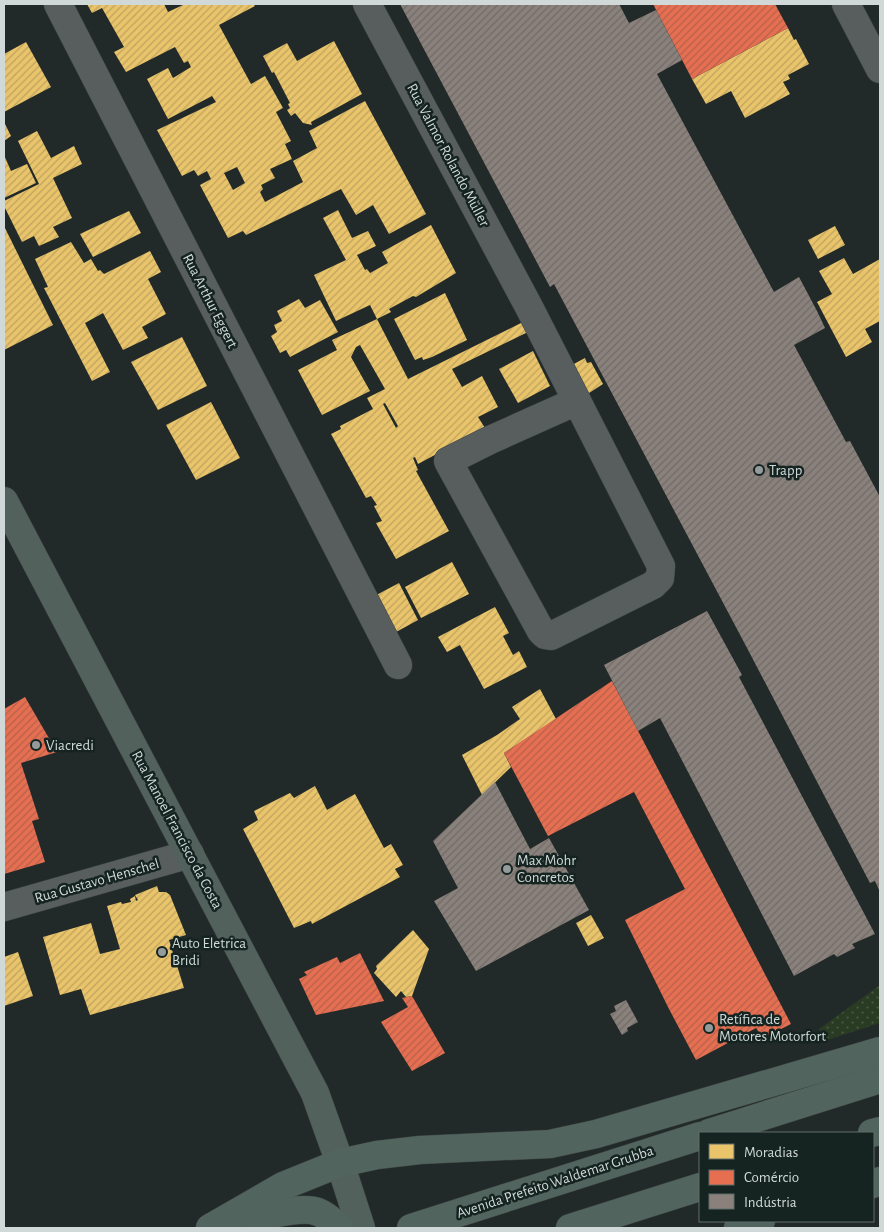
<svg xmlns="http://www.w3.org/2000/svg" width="884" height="1232" font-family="'Alegreya Sans',sans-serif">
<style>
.park{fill:url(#park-dots)}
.homes{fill:url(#homes-hatch);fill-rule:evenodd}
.shops{fill:url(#shops-hatch)}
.industry{fill:url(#industry-hatch)}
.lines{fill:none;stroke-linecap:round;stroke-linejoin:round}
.minor-casing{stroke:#3f4644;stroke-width:29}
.major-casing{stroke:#3f4644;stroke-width:29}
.highway-casing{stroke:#3f4644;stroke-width:29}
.minor{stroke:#585e5d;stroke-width:28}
.major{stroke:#53615d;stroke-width:28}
.highway{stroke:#51645d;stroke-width:28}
.poi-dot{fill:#939c9a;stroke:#152421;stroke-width:2}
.labels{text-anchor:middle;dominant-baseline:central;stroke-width:5;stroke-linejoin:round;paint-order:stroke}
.street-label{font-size:15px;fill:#d0d9d7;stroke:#152421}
.poi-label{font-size:15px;fill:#d0d9d7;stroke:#152421;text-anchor:start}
</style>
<defs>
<pattern id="park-dots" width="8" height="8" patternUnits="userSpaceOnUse" patternTransform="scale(1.25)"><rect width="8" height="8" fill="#2a3b24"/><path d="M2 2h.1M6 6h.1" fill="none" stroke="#485743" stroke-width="1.8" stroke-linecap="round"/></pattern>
<pattern id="homes-hatch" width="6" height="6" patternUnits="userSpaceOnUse" patternTransform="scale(1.25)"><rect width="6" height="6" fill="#e9c46a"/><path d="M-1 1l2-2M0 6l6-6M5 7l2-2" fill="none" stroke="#bea360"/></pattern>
<pattern id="shops-hatch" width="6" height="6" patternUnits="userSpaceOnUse" patternTransform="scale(1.25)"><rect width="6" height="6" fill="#e76f51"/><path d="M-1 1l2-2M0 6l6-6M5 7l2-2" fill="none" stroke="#b4614c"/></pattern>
<pattern id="industry-hatch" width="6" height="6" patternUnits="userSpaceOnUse" patternTransform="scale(1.25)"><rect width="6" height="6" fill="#8a817c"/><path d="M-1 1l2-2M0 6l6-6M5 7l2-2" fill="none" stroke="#6f6b67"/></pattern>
</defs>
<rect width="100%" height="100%" fill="#222a29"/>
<polygon class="park" points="880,985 880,1023 824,1041 819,1029"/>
<g class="homes">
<path d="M 87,4 L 164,4 L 168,12 L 185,4 L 253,4 L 255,6 L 219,25 L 251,84 L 265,76 L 283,108 L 276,112 L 291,141 L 285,144 L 292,159 L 270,169 L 275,178 L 261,185 L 263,189 L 260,192 L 265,202 L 303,182 L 293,161 L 317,148 L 309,131 L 365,101 L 426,214 L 389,234 L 373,205 L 356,215 L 341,189 L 246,235 L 243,231 L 228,238 L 200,185 L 211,179 L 207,171 L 198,176 L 194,170 L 182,176 L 157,130 L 216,102 L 212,96 L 168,119 L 147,79 L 168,68 L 173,78 L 191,67 L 188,61 L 184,63 L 175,47 L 126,72 L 114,52 L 124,47 L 102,8 L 92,13 ZM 237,167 L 245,183 L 233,190 L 224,173 Z"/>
<polygon points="788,28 794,40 796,39 809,64 788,75 790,79 783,82 790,94 745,118 731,91 706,104 692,79"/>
<polygon points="334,41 362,94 311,122 312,125 303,123 295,113 291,116 287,110 290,108 288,104 290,103 274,72 272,73 263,56 287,43 297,61"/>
<polygon points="26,42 51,87 4,112 4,54"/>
<polygon points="4,122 11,136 4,141"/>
<polygon points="37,131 51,158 74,146 82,164 53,178 72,218 53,227 59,237 39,246 34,236 22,242 4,206 4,201 39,184 18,141"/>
<polygon points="4,155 11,171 27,164 36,183 4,198"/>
<path d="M 338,210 L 352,238 L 368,231 L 376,246 L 357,255 L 365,270 L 367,269 L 370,273 L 388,263 L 382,252 L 431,225 L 456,273 L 416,297 L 413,296 L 389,309 L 391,312 L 377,319 L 408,379 L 525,321 L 530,331 L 452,369 L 462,387 L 482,376 L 498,407 L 478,417 L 485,428 L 418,464 L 415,457 L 413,458 L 418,470 L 416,471 L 449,531 L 396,559 L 376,523 L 382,521 L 374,506 L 377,505 L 371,496 L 366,498 L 331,434 L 341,429 L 340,426 L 373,409 L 367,398 L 385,389 L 360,345 L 356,347 L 351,357 L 370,391 L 322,415 L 298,370 L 337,350 L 332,340 L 377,319 L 370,305 L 336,321 L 314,275 L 346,260 L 323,218 ZM 385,403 L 398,426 L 396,428 L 383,404 Z"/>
<polygon points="129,211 141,233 93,257 80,234"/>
<polygon points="4,226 53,325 4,350"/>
<polygon points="835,226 845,245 818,259 808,240"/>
<polygon points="71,242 84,263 91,259 98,271 100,270 104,274 150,251 161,272 148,279 166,314 142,327 148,338 123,350 103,313 85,323 110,372 92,381 44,288 48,287 35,259"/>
<polygon points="844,258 853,274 880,259 880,321 865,329 872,342 846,357 817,302 832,294 819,271"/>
<polygon points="445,293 467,340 432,357 423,360 422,357 415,360 394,319"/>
<polygon points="299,299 305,308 320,300 338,332 290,357 286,350 280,353 271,336 277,332 274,325 282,321 277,311"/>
<polygon points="182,337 207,386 158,410 131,362"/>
<polygon points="533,351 550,386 518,403 499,369"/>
<polygon points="585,358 587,363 591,362 603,384 586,395 570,366"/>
<polygon points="211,402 240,458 196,480 166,425"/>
<polygon points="452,562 469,594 421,618 405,587"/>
<polygon points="399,583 418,620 387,637 367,600"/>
<polygon points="495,607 509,633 503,636 513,655 519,651 527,667 484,689 460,645 447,652 438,637"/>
<polygon points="540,689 556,719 504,753 511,767 482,795 462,755 497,735 520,719 512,707"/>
<polygon points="315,786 327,810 355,794 384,848 391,844 403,865 395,869 400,877 312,924 311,921 294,928 243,829 258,820 254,811 290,793 294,798"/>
<polygon points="157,886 159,892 166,892 170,895 186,935 169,940 184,988 90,1015 81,989 60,995 43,937 91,923 100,954 120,949 107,906 121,902 122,904 131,902 130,899 135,896 136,901 138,900 135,895"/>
<polygon points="591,915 604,938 588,946 576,923"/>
<polygon points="413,930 429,949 412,996 406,997 401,991 396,997 374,973 377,969 376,966"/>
<polygon points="18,952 33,996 4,1006 4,957"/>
</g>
<g class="shops">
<polygon points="653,4 775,4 788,28 692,79"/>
<polygon points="612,681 791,1024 763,1038 756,1028 696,1060 669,1009 625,920 685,889 634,792 548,836 504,753"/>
<polygon points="25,697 57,752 21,763 39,819 32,821 45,862 4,874 4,709"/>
<polygon points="360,953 384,1001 316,1015 299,979 307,975 304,972 337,957 340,963"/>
<polygon points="412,996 445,1053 412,1071 381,1022 408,1007 402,998"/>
</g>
<g class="industry">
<polygon points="400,4 619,4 629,23 656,10 682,60 657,74 774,292 799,277 817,311 825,328 794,345 846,442 850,441 880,497 880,892 875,881 870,883 746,646 554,284 550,287"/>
<polygon points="707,611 742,675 739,677 875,934 852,944 855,948 837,957 834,954 794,976 660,718 638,731 604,665"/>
<polygon points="495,782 530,849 549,838 589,910 476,971 434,901 458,888 433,841"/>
<polygon points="626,1000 638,1022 627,1028 628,1031 622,1035 610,1014 616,1011 614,1006"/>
</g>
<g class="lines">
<defs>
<g id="minor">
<polyline points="58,4 398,665"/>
<polyline points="367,4 529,307 577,401"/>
<polyline points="846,4 880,69"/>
<polygon points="577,401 661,566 660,578 653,585 551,636 545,635 541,631 448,461 490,440"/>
<polyline points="4,907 190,854"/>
</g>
<polyline id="major" points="4,501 315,1093 340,1163 361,1228"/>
<g id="highway">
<polyline points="709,1133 880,1079"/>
<polyline points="872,1133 880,1131"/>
<polyline points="873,1184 880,1181"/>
<path d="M 236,1223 C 253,1218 301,1205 318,1212 C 324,1214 335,1223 339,1228"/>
<polyline points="210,1228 283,1186 340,1163 377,1155 420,1150 550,1144 596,1134 880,1051"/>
<polyline points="411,1228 700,1136"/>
<polyline points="570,1228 700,1187"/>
<polyline points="738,1228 761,1221"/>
</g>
</defs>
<use href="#minor" class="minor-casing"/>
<use href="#major" class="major-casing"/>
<use href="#highway" class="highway-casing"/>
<use href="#minor" class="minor"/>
<use href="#major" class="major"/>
<use href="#highway" class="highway"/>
</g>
<g class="poi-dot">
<circle cx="759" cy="470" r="5"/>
<circle cx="36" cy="745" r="5"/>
<circle cx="507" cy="869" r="5"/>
<circle cx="162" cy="952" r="5"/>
<circle cx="709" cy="1028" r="5"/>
</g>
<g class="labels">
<g class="street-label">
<text transform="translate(448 155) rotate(62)">Rua Valmor Rolando Müller</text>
<text transform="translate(210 301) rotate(63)">Rua Arthur Eggert</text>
<text transform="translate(177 830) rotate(62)">Rua Manoel Francisco da Costa</text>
<text transform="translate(97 881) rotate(-16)">Rua Gustavo Henschel</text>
<text transform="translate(555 1182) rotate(-18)">Avenida Prefeito Waldemar Grubba</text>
</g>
<g class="poi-label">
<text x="769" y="470">Trapp</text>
<text x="46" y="745">Viacredi</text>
<text x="517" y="860">Max Mohr<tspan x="517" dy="17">Concretos</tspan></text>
<text x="172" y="943">Auto Eletrica<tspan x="172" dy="17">Bridi</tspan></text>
<text x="719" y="1019">Retífica de<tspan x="719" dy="17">Motores Motorfort</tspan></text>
</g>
</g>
<rect width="884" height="1232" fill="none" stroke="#d0d9d7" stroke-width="10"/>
<rect x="699" y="1132" width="175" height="90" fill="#152421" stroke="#606c6a"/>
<rect x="709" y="1144" width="25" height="15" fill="#e9c46a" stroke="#606c6a"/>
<text x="744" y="1157" font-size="15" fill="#d0d9d7">Moradias</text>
<rect x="709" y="1170" width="25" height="15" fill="#e76f51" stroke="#606c6a"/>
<text x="744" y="1182" font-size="15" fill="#d0d9d7">Comércio</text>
<rect x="709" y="1194" width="25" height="15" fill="#8a817c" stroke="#606c6a"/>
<text x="744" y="1207" font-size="15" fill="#d0d9d7">Indústria</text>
</svg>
